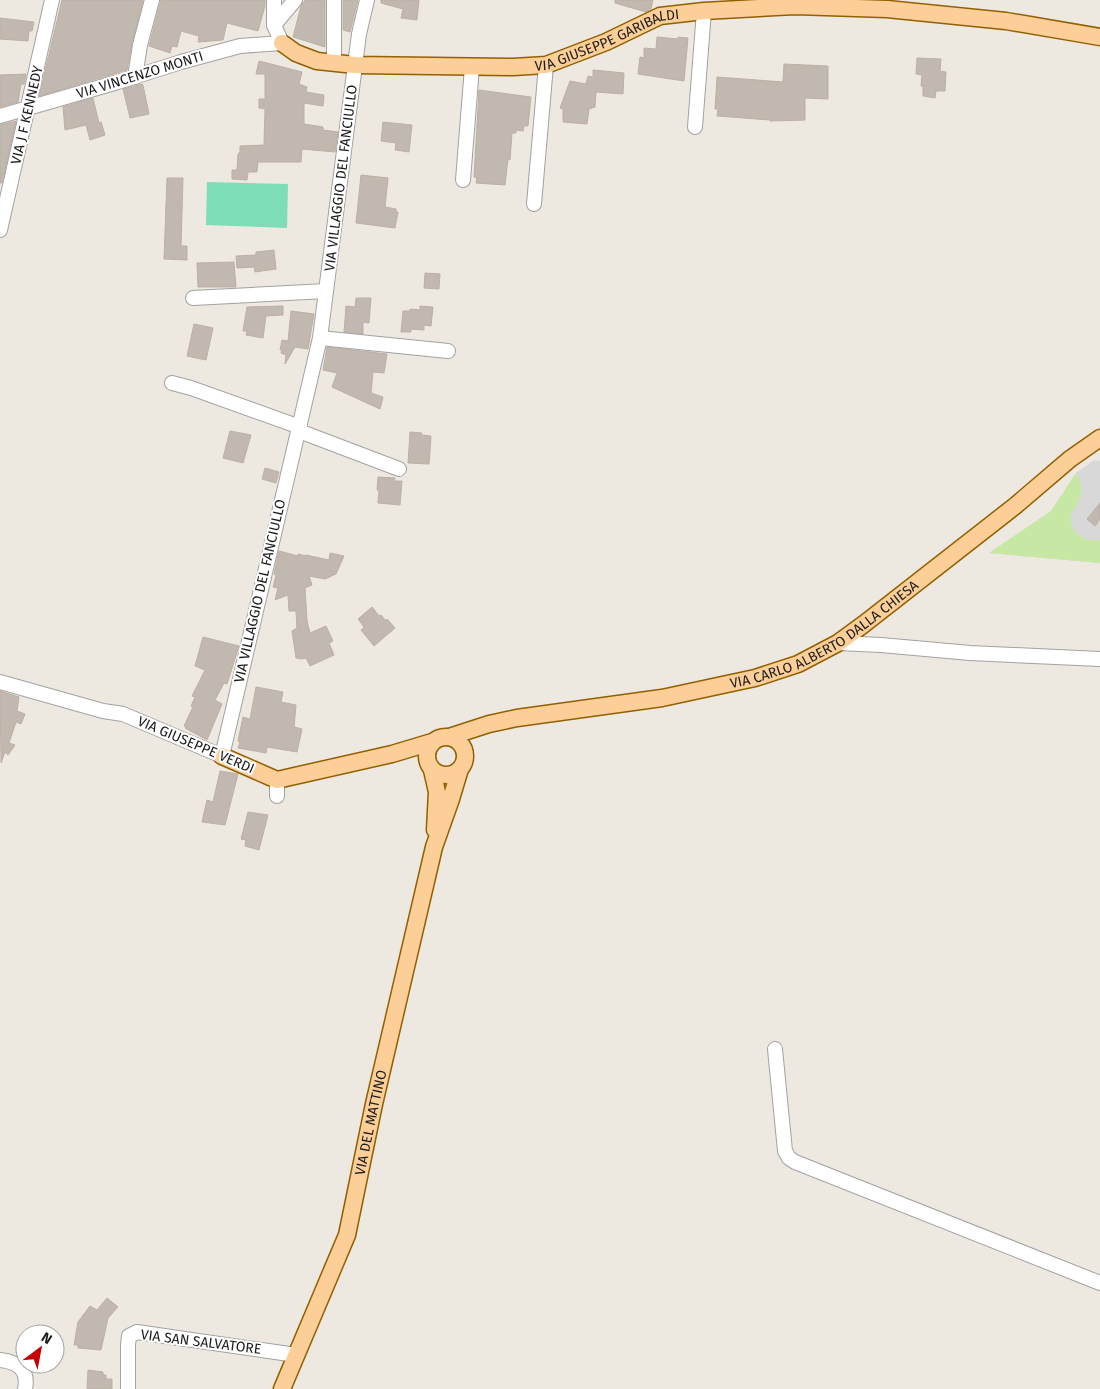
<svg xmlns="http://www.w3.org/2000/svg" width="1100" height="1389" font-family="'Fira Sans',sans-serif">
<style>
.residential{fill:#d9d8d8}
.grass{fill:#c7e8a5}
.pitch{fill:#7dddb7}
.building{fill:#c1b8b0;stroke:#beafa3}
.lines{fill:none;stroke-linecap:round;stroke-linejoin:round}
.minor-casing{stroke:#a2a2a2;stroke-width:16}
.major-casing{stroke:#926001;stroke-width:19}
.minor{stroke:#fff;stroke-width:14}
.major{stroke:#fbcf97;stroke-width:16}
.labels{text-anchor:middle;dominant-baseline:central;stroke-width:4;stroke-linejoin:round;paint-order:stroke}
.street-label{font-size:14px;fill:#1b1b1b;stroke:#fff}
</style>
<rect width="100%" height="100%" fill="#ede9e0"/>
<polygon class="residential" points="1094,460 1100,461 1100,563 989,553 1051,511 1076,473"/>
<path class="grass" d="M 1076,473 C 1087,489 1080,500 1071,514 C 1069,534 1082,540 1100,541 L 1100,563 L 989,553 L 1051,511 Z"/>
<polygon class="pitch" points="207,182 288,184 287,228 206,225"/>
<g class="building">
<polygon points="62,0 143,0 132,43 127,70 39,96"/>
<polygon points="161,0 265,0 265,6 258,31 227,23 223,40 198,42 199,36 181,31 177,47 172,46 170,53 149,46"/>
<polygon points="305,0 325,0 325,47 293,37 301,6"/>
<polygon points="343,0 358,0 350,32 343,30"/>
<polygon points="381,0 419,0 417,20 401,18 403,9 381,3"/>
<polygon points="615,0 653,0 651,9 646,12 615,3"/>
<polygon points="0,18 34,22 32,31 29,31 28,41 0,39"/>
<polygon points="657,37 678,39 678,37 688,38 684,81 638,74 640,57 644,58 644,48 656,49"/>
<polygon points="917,58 941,59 940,71 946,72 945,91 936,91 935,98 923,96 923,86 921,86 922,75 916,74"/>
<polygon points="259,61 302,72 299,84 307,87 306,92 324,95 323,106 304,103 304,124 323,127 323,130 338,132 335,152 302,149 301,162 258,162 257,172 248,172 247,180 232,179 232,170 237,170 238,154 240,152 240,146 264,145 265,109 259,108 259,99 265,99 265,74 256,74"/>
<polygon points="784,64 828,66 828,99 805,98 805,120 770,121 770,120 717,116 718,109 715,109 717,77 783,82"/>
<polygon points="593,70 624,73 623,94 596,92 595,107 589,109 587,124 563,122 563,109 560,108 570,81 586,84 588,76 593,77"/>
<polygon points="26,74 24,84 21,84 18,102 0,107 0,75"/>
<polygon points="142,84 143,85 149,114 130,118 123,89"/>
<polygon points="479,90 531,97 528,126 524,126 523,131 516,130 516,133 512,133 510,160 508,159 505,185 476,183 477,178 474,177"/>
<polygon points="93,98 99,123 101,122 105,135 90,140 86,125 65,130 63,107"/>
<polygon points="16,121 2,183 0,183 0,125"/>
<polygon points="383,122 412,125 409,152 395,150 396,143 381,141"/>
<polygon points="361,175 388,178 385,207 396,209 396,212 398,212 395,228 356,223"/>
<polygon points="167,178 183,178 181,246 187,246 187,260 164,259"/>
<polygon points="274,250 276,269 255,272 254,267 237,268 236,256 256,255 256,252"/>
<polygon points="234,262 236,287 198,287 197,263"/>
<polygon points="425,273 440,274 439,289 424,288"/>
<polygon points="356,298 371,298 369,323 363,322 363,334 344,332 346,306 355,307"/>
<polygon points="283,306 283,315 266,316 263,338 246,335 247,331 243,331 247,307"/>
<polygon points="420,306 433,307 431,326 424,325 424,330 411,329 411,332 401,332 403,311 410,311 410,309 420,310"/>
<polygon points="291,311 314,314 308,349 295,347 285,364 286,355 281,353 282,350 280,350 282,340 288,341"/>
<polygon points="194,324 213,328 206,360 187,356"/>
<polygon points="327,347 387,354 384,373 373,372 371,393 383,397 380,409 332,387 337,373 323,370"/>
<polygon points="230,431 251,435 243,463 223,458"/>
<polygon points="410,432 422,433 421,435 431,436 429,464 408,463"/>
<polygon points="265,468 279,472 276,483 262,479"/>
<polygon points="378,477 395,478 394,481 402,481 400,505 378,503 379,490 377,490"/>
<polygon points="1100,503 1100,519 1095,526 1087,519"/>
<polygon points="279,551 298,556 298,554 306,556 306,555 329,560 330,553 344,556 336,574 325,579 309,576 312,585 305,588 307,621 310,633 326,626 333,641 329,643 334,655 310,666 306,658 302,659 296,658 292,631 297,628 296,611 289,611 288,595 275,600 278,588 273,587 276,575 274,574"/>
<polygon points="372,607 379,616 381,615 386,621 387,619 395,628 374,646 361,630 364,627 358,619"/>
<polygon points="203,637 239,646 227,684 224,683 215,700 222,704 207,740 185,728 186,726 184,726 193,707 191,706 195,697 192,696 205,670 195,666"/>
<polygon points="256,687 283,692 281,702 296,705 294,727 302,729 297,752 267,747 266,753 238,748 240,742 238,741 243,717 250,719"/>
<polygon points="0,691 19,697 17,711 25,714 21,724 16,722 9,743 15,745 8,755 5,752 1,763"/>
<polygon points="220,771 238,774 225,825 202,822 207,800 213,802"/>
<polygon points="248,812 268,815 259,850 245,846 246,840 241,839"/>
<polygon points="107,1298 118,1307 108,1318 101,1350 78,1348 78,1345 74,1345 78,1322 90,1306 97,1310"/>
<polygon points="88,1370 103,1372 103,1375 106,1375 106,1379 112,1379 112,1389 87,1389"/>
</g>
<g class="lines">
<defs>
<g id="minor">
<polyline points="274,25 295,0"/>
<polyline points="334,62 334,0"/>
<polyline points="135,77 140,45 152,0"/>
<polyline points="0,116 118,82 181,62 240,46 282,43 274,25 274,0"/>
<polyline points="695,127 704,11"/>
<polyline points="463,180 472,67"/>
<polyline points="534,204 546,65"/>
<polyline points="0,230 52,0"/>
<polyline points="193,298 326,291"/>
<polyline points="320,338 448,351"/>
<polyline points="172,383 191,388 300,427"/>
<polyline points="299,431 399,469"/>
<polyline points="838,643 881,645 970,653 1100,659"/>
<polyline points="0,682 103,711 123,714 222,756 320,338 359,34 367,0"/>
<polyline points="277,780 277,796"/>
<polyline points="775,1049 785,1151 789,1158 795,1162 1100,1283"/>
<path d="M 0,1360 C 17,1362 29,1369 25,1389"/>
<polyline points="128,1389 128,1345 129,1336 137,1332 296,1355"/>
</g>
<g id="major">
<path id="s1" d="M 282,43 L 296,53 L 317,61 L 355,65 L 513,67 L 546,65 L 606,42 L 660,16 L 704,11 L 795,6 L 887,9 L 1006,21 L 1100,37"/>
<circle cx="446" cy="756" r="19"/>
<path id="s2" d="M 449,737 L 489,724 L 517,718 L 662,698 L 755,678 L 798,664 L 838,643 L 864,624 L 1015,506 L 1070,459 L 1100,438"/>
<polyline points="222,756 277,780 392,754 432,742"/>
<polyline points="432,770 437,792 435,830"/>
<path id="s3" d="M 282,1389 L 347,1235 L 374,1104 L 434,847 L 451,799 L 460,769"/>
</g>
</defs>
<use href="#minor" class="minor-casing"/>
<use href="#major" class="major-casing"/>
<use href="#minor" class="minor"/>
<use href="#major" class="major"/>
</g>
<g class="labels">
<g class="street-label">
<text stroke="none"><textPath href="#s1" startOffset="335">VIA GIUSEPPE GARIBALDI</textPath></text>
<text transform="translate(140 75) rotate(-17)">VIA VINCENZO MONTI</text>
<text transform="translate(27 115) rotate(-77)">VIA J F KENNEDY</text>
<text transform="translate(341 178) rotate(-83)">VIA VILLAGGIO DEL FANCIULLO</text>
<text transform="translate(260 591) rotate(-77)">VIA VILLAGGIO DEL FANCIULLO</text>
<text stroke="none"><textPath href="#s2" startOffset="394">VIA CARLO ALBERTO DALLA CHIESA</textPath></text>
<text transform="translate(196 745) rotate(23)">VIA GIUSEPPE VERDI</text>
<text stroke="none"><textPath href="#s3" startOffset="282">VIA DEL MATTINO</textPath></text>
<text transform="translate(201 1342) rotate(7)">VIA SAN SALVATORE</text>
</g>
</g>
<g transform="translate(40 1349) rotate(32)"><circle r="24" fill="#ffffff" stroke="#a4a4a4"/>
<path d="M0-4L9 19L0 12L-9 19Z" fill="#c60103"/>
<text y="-8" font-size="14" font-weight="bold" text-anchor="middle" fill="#1b1b1b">N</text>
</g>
</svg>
